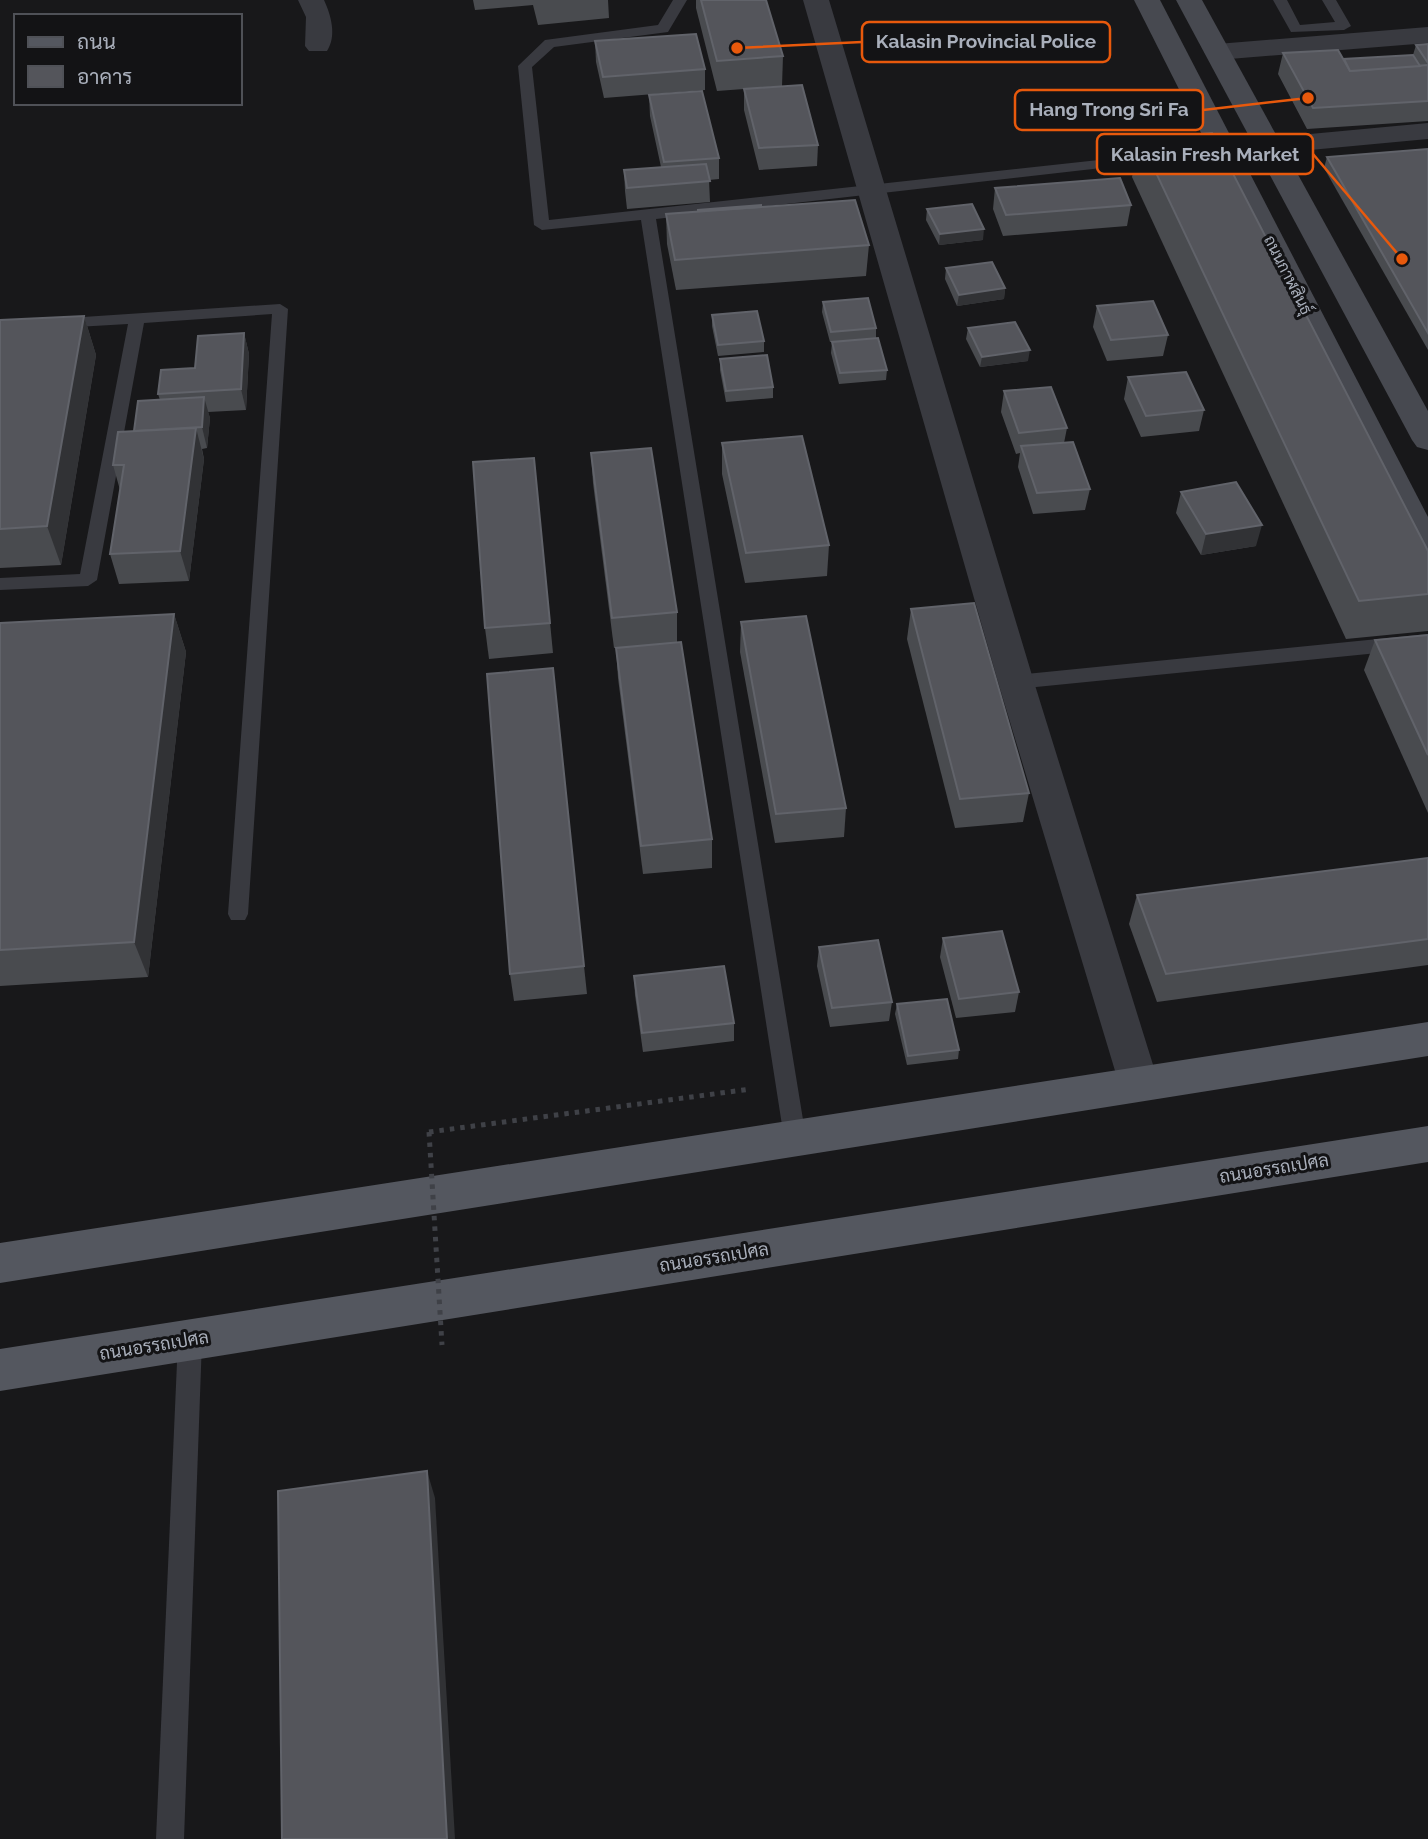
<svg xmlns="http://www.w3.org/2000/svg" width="1428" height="1839" font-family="Raleway,Sarabun,sans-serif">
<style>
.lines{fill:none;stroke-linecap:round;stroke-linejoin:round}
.path{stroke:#3f4147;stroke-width:5;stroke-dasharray:4.5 6;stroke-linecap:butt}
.lane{fill:#393a40;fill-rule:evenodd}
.street{fill:#393a40;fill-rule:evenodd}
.secondary{fill:#474950;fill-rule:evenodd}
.primary{fill:#54575f;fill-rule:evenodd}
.path-bridge{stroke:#3f4147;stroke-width:5;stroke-dasharray:4.5 6;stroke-linecap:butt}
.wall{fill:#494b4f}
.shaded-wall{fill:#313235}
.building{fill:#54555b;stroke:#61636a;stroke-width:2}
.labels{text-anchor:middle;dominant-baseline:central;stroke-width:6;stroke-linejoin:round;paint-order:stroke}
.far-street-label{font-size:16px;fill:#a9afbb;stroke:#131315}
.street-label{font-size:18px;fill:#a9afbb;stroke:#131315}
.leader{fill:none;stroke:#e8590c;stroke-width:2.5}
.callout-dot{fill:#e8590c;stroke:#131315;stroke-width:2.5}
.callout{fill:#131315;stroke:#e8590c;stroke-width:2.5}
.callout-label{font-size:19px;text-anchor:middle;font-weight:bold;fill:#a9afbb}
</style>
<rect width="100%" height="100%" fill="#18181a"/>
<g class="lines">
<polyline class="path" points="429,1132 751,1089"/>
<g class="lane">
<polygon points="673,0 687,0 668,32 554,47 532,67 549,220 1163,153 1170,157 1163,161 656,219 806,1138 803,1145 795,1148 787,1145 784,1138 641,220 542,230 534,225 518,66 545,40 658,25"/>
<polygon points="1273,0 1287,0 1300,25 1335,22 1322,0 1336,0 1351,26 1344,30 1291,32"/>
<polygon points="280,304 288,309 248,914 245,920 231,920 228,914 272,314 144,323 97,580 88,586 0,590 0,578 80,574 128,324 59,328 53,327 53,319"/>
<polygon points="1428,634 1428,648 1016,689 1006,682 1016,675"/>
<polygon points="190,1329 199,1332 202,1340 184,1839 156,1839 178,1340 181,1332"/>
</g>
<g class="street">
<path d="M 298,0 L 324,0 C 331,15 337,36 327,51 L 309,51 L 305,46 L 306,17 Z"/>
<polygon points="803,0 829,0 1034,682 1159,1084 1153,1096 1139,1101 1125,1096 1119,1084 998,682"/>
<polygon points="1428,27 1428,43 1217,60 1208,57 1204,52 1208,47 1217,44"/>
<polygon points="1428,123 1428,139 1224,158 1214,156 1210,150 1214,144 1224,142"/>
</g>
<g class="secondary">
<polygon points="1134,0 1160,0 1428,517 1428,560 1416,557 1411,549"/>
<polygon points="1176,0 1202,0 1428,411 1428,450 1417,447 1412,440"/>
</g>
<g class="primary">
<polygon points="1428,1022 1428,1056 0,1283 0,1243"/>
<polygon points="1428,1126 1428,1162 0,1391 0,1349"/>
</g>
<polyline class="path-bridge" points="429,1132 442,1345"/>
</g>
<g class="wall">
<polygon points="473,0 608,0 609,18 538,25 533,5 475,10"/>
<polygon points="696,0 766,0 783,56 782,86 717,91 696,8"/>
<polygon points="595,41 705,69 705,90 604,98 596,62"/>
<polygon points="1428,44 1428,121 1307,129 1278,74 1283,53 1344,59 1413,55 1416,45"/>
<polygon points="744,89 818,145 817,166 759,170 744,110"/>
<polygon points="649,95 719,158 719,179 709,180 710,202 627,209 625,191 624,170 661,167 650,116"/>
<polygon points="1140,139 1428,551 1428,631 1346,639 1132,177"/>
<polygon points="1428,149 1428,350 1324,168 1327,157"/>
<polygon points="995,188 1131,205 1127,226 1003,236 993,209"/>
<polygon points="761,207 869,245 866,276 676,290 667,244 666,214"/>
<polygon points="927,209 983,240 939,245 926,220"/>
<polygon points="946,268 1005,288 1004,299 957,306 945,279"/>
<polygon points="823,302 876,328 876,339 887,370 886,380 839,384 831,353 832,342 830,342 822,312"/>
<polygon points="1097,306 1168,335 1163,356 1107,361 1093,327"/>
<polygon points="712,315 764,341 764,352 718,356 712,326"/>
<polygon points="84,316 96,355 61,565 0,568 0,320"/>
<polygon points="968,328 1028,361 980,367 966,339"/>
<polygon points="244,333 249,354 246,410 208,412 210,418 207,448 202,449 204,459 189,581 119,584 110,554 120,490 113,465 134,431 160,400 158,394"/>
<polygon points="720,359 773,387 773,398 726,402 720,370"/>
<polygon points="1128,377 1204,410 1199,431 1141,437 1124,399"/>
<polygon points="1004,391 1067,428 1064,443 1090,489 1085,510 1033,514 1018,467 1020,453 1016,454 1001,412"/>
<polygon points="722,443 829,545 827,576 745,583 722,474"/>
<polygon points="591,453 677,612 677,643 614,648 593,483"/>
<polygon points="534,458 553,653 489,659 485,628"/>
<polygon points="1181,492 1256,546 1201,555 1176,513"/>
<polygon points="911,609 1029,793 1023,822 955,828 907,639"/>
<polygon points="174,614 186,652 148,977 0,986 0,623"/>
<polygon points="741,622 846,808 844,837 775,843 740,652"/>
<polygon points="1428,635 1428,813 1364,670 1375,640"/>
<polygon points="616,648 712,839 712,868 643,874 618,678"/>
<polygon points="1428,858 1428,965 1157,1002 1129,924 1137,895"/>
<polygon points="943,938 1019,992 1015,1012 956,1018 940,957"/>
<polygon points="819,947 892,1002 889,1021 830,1027 817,966"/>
<polygon points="584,966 587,994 514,1001 510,974"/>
<polygon points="634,976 734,1023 734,1041 643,1052 635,995"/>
<polygon points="897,1004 959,1050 958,1059 907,1065 895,1014"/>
</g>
<g class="shaded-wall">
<polygon points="984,229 983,240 939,245 940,234"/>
<polygon points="1005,288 1004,299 957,306 959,295"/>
<polygon points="84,316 96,355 61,565 47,526"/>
<polygon points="244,333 249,354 246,410 241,389"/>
<polygon points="1030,350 1028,361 980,367 982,357"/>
<polygon points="204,397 210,418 207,448 202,427"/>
<polygon points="196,428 204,459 189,581 180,551"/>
<polygon points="1262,525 1256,546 1201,555 1206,534"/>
<polygon points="174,614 186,652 148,977 134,942"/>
<polygon points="427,1471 435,1498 455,1839 447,1839"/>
</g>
<g class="building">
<polygon points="701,0 766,0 783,56 717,61"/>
<polygon points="696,34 705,69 603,77 595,41"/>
<polygon points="1428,44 1428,63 1416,45"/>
<polygon points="1338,50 1350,71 1428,65 1428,101 1313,108 1283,53"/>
<polygon points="1413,55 1420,66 1350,71 1344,59"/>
<polygon points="802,85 818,145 759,148 744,89"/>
<polygon points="702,91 719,158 664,162 649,95"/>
<polygon points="1212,133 1428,551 1428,594 1359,601 1140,139"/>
<polygon points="1428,149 1428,333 1327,157"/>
<polygon points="706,164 710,181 627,188 624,170"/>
<polygon points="1120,178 1131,205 1006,215 995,188"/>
<polygon points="855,200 869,245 675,260 666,214"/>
<polygon points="972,204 984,229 940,234 927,209"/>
<polygon points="761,205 761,207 698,211 698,210"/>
<polygon points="992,262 1005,288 959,295 946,268"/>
<polygon points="868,298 876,328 831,332 823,302"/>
<polygon points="1153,301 1168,335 1111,340 1097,306"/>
<polygon points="757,311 764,341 718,345 712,315"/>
<polygon points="84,316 47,526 0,529 0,320"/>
<polygon points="1015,322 1030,350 982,357 968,328"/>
<polygon points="244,333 241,389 158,394 161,370 195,368 198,336"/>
<polygon points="878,338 887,370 840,373 832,342"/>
<polygon points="767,355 773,387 726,391 720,359"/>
<polygon points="1186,372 1204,410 1146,416 1128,377"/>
<polygon points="1051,387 1067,428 1019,433 1004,391"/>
<polygon points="204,397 202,427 134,431 138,401"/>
<polygon points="196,428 180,551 110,554 124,465 113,465 118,432"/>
<polygon points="802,436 829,545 746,553 722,443"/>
<polygon points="1073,442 1090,489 1037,493 1021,446"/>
<polygon points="651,448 677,612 612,618 591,453"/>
<polygon points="534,458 550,623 485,628 473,462"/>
<polygon points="1236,482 1262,525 1206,534 1181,492"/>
<polygon points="974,603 1029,793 960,799 911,609"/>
<polygon points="174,614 134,942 0,950 0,623"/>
<polygon points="806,616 846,808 776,814 741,622"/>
<polygon points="1428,635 1428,755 1375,640"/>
<polygon points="681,642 712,839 641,846 616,648"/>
<polygon points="553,668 584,966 510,974 487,674"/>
<polygon points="1428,858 1428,939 1166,974 1137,895"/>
<polygon points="1002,931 1019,992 959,999 943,938"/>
<polygon points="878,940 892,1002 832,1008 819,947"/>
<polygon points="724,966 734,1023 642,1033 634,976"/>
<polygon points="947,999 959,1050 908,1056 897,1004"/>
<polygon points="427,1471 447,1839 282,1839 278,1491"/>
</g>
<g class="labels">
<g class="far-street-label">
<text transform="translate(1288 275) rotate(63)">ถนนกาฬสินธุ์</text>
</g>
<g class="street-label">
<text transform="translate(1274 1168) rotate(-9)">ถนนอรรถเปศล</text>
<text transform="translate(714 1257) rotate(-9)">ถนนอรรถเปศล</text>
<text transform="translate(154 1345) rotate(-9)">ถนนอรรถเปศล</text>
</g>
</g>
<path class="leader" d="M737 48L862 42M1308 98L1203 110M1402 259L1313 154"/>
<g class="callout-dot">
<circle cx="737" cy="48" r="7"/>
<circle cx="1308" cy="98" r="7"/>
<circle cx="1402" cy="259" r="7"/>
</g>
<g class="callout">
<rect x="862" y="22" width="248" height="40" rx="7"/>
<rect x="1015" y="90" width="188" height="40" rx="7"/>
<rect x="1097" y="134" width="216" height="40" rx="7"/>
</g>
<g class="callout-label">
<text x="986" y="48">Kalasin Provincial Police</text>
<text x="1109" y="116">Hang Trong Sri Fa</text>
<text x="1205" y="161">Kalasin Fresh Market</text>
</g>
<rect x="14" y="14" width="228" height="91" fill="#131315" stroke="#4f5157" stroke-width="2"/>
<rect x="28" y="37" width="35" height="10" fill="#54575f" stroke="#4f5157" stroke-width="2"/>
<text x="77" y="49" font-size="21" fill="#a9afbb">ถนน</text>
<rect x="28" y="66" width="35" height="21" fill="#54555b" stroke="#4f5157" stroke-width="2"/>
<text x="77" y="84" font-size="21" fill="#a9afbb">อาคาร</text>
</svg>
